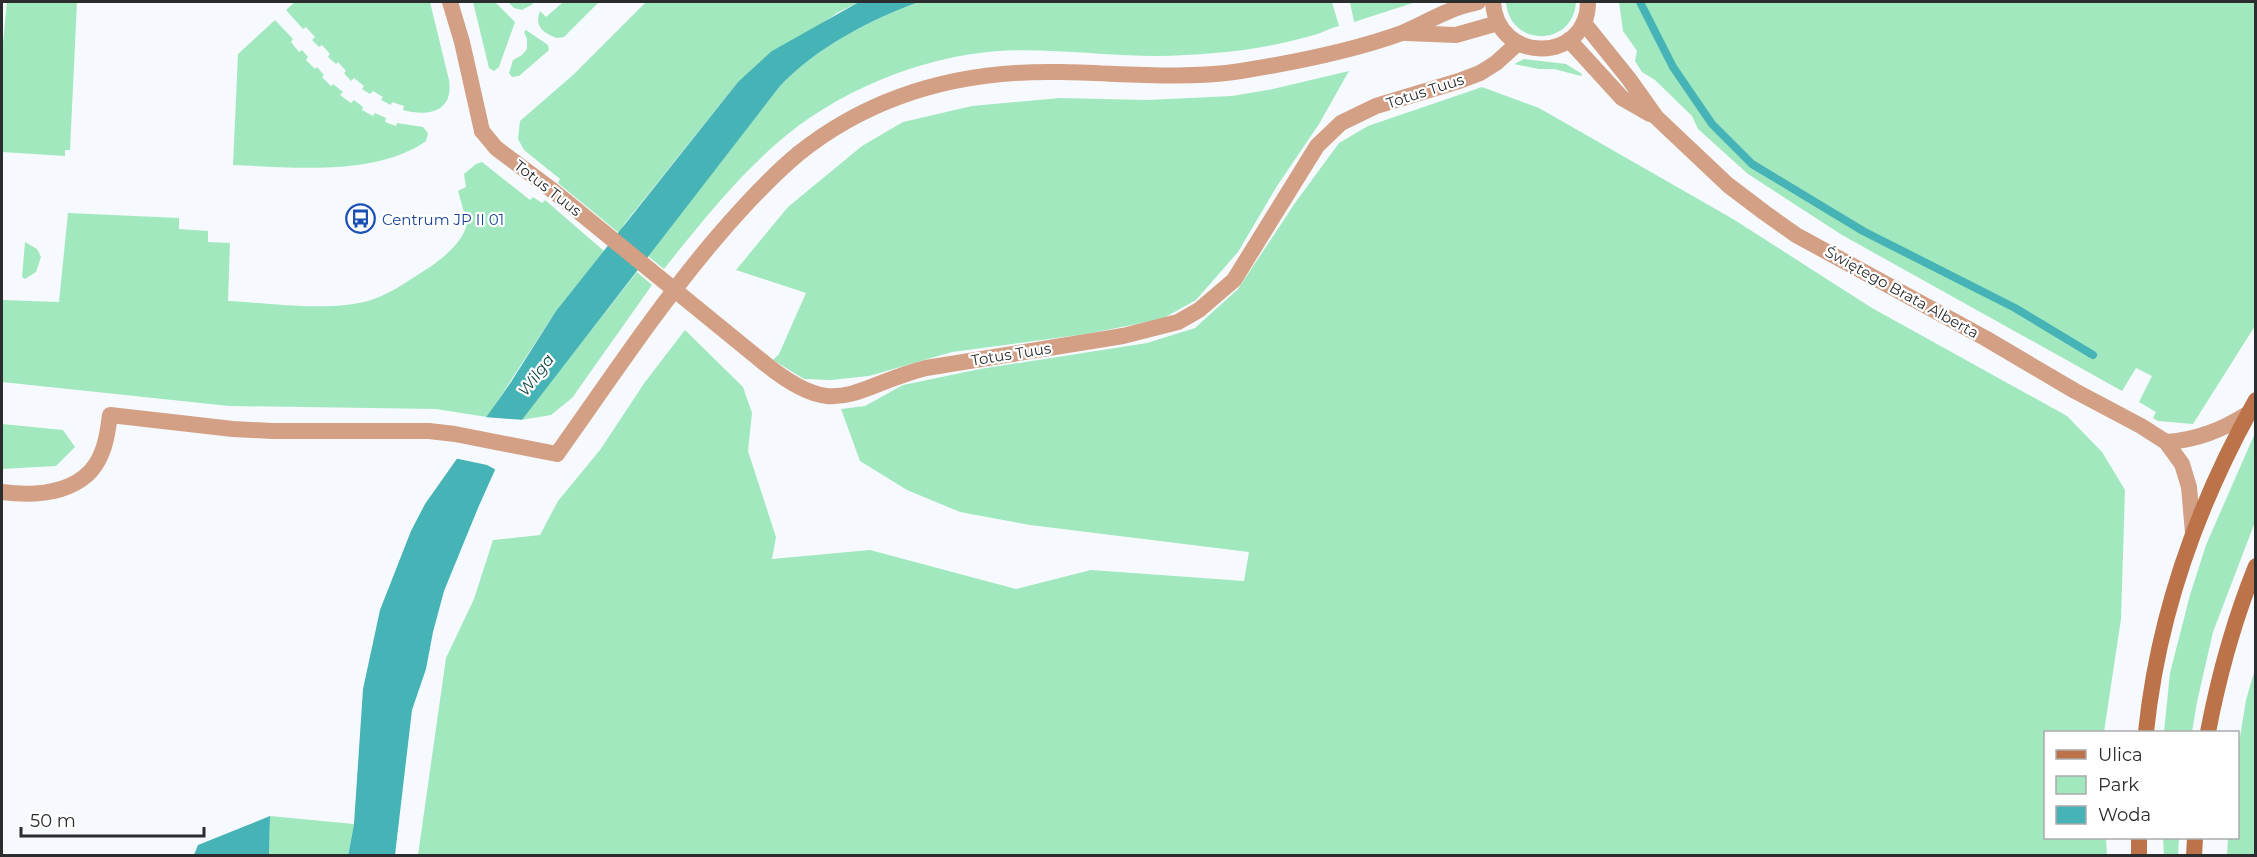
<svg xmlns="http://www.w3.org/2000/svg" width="2257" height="857" font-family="Montserrat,sans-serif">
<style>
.green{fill:#a2e8be}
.water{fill:#46b3b6}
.pier{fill:#f6fafe}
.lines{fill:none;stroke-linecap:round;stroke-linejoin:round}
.stream{stroke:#46b3b6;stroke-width:8}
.pedestrian{stroke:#d3a085;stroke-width:16}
.minor{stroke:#d3a085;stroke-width:16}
.secondary{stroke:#bc7349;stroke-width:16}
.minor-bridge{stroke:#d3a085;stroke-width:16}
.labels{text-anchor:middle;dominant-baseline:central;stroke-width:4.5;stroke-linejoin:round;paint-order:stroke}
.street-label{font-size:15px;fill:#2b2c2d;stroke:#fff}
.transit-label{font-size:15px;fill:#164399;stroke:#fff;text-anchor:start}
.water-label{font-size:16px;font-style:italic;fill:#164748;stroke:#fff}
</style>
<rect width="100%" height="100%" fill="#f6fafe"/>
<g class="green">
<polygon points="7,2 77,2 70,150 65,150 65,156 2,152 2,53"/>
<path d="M 295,2 L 430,2 L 449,80 C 454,112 428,117 403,110 L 404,106 L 392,102 L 391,105 L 381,100 L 383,97 L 373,91 L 370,94 L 362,89 L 364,86 L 354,78 L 351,81 L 344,73 L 346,71 L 338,62 L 336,64 L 328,57 L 330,54 L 322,45 L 319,47 L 312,40 L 315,37 L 306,27 L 303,29 L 286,10 Z"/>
<polygon points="473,2 495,2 515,22 499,67 494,71 489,68"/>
<polygon points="508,2 531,2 533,4 522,10 514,8"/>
<path d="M 563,2 L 599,2 L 564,37 L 557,38 C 543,33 534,26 540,11 L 546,17 Z"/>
<polygon points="646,2 859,2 837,13 738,82 625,223 619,233 558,183 560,179 524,150 518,139 520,121 573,75"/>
<path d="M 919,2 L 1332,2 L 1339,26 C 1329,28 1323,33 1314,35 C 1264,50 1209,55 1157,56 C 1104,56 1051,48 998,51 C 919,57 835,92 776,144 C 734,181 699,225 664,269 L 648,256 L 780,86 C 816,48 871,19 919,2 Z"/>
<polygon points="1350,2 1416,2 1354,22"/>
<path d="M 1506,2 L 1576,2 C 1573,48 1509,47 1506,2 Z"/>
<polygon points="1619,2 2255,2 2255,326 2193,424 2158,421 2153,418 2156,412 2139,402 2152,376 2136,368 2122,391 1842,235 1748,174 1698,129 1692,116 1655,80 1642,72 1635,61 1637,51 1623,31"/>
<path d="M 275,20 L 293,39 L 291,42 L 299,52 L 302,50 L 308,57 L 306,60 L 315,69 L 317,67 L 324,75 L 322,77 L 331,86 L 333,84 L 343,92 L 340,95 L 351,103 L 354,100 L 363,107 L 362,110 L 373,116 L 375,113 L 386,118 L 385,122 L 396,126 L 397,123 L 423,127 L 428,133 L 426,141 C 375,177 292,167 233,165 L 238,54 Z"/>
<polygon points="526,30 548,45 549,50 519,76 512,77 509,73 513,60 522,55 527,49 527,39 524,32"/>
<polygon points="1524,59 1566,64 1582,74 1581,76 1554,69 1539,69 1514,64"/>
<polygon points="1349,71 1319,124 1277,186 1238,252 1196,300 1162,319 1086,334 952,352 869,376 831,380 804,379 773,360 779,354 806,293 736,270 788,207 862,146 903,122 972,106 1060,98 1147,100 1232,96 1273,89"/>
<polygon points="1482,87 1539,108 1733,219 1872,308 2067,416 2102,452 2125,490 2121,619 2104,732 2046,732 2046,838 2106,838 2107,855 418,855 446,658 474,599 493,540 540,535 558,501 600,450 645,382 685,330 743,387 752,413 748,451 776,537 772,559 870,550 1016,589 1091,570 1244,581 1249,552 1030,525 960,512 907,490 860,461 841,409 865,406 903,385 980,369 1147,343 1195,328 1238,289 1295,203 1339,143 1368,126"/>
<path d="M 482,162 L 530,200 L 533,197 L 542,203 L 545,200 L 604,251 L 556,311 L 487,417 L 436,409 L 229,406 L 2,382 L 2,300 L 59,302 L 68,213 L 179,218 L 179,229 L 208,231 L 208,242 L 230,243 L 228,301 C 270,303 335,313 374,299 C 394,292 412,278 430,267 C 444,257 464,241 467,223 L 458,191 L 466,187 L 464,174 L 476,164 Z"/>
<polygon points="25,242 37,249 41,257 36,272 25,279 22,277"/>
<polygon points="637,272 652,285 572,398 551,415 521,420"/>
<polygon points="2,424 63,430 75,447 56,466 2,469"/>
<polygon points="2255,433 2255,522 2213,632 2197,702 2192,732 2164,732 2170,673 2190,595 2206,545"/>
<polygon points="2255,669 2255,855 2227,855 2228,838 2238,838 2238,749 2246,700"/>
<polygon points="270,816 354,824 348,855 269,856"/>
<polygon points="2163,838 2179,838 2178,855 2164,855"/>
</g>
<g class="water">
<path d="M 859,2 L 919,2 C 871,19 816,48 780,86 L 511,434 L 478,508 L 444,591 L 433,632 L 426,669 L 412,710 L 395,855 L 348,856 L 354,824 L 363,689 L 380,610 L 411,531 L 425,504 L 511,382 L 556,311 L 738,82 L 772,51 Z"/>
<polygon points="270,816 269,855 194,855 198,845"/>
</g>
<polygon class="pier" points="484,417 525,420 514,435 498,471 487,465 454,458"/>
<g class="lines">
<polyline class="stream" points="1640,2 1673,67 1712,124 1752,164 1863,231 2015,308 2093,355"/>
<polyline class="pedestrian" points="450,2 462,42 482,131"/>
<g class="minor">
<path d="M 1493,2 C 1497,65 1588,63 1588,2"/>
<polyline points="1584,23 1629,79 1656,117 1728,185 1765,213 1796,235 1985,338 2075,391 2141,426 2166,442 2182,464 2189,487 2193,533"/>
<polyline points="1406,33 1456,35 1498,23"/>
<polyline points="1569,40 1622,98 1650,114"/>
<polyline points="482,131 496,148 552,190"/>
<path d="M 763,362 C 837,423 849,388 926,368 L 1123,336 L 1178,322 L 1199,310 L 1234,280 L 1317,146 L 1341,123 L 1376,106 L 1459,81 L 1480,73 L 1496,63 L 1518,43"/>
<path d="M 2166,442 C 2197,440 2222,430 2249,413"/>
<path d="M 2,492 C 39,497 87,493 102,452 C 107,441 108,428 110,415 L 233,429 L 272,431 L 429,431 L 455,434 L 557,454 C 609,381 659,305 717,237 C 742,208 768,179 798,154 C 874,93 964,70 1060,72 C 1121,73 1181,80 1241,71 C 1291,63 1355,50 1402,33 C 1417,27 1432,18 1447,12 C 1457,7 1468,5 1478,2"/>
</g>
<g class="secondary">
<path d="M 2146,732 C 2158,615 2198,503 2256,400"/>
<path d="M 2208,732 C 2219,675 2234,620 2256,566"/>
<polyline points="2139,856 2139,838"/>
<polyline points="2194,856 2195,838"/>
</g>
<polyline class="minor-bridge" points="552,190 763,362"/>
</g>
<defs>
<symbol id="bus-ring" viewBox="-11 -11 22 22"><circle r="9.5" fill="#fff" stroke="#1a4fb4" stroke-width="1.5"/><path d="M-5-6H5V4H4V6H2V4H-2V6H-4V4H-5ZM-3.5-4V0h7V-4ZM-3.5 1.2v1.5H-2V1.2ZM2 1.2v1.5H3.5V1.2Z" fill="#1a4fb4"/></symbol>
</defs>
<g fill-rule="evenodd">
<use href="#bus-ring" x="344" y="202" width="33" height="33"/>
</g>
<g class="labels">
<g class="street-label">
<text transform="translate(1425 91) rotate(-18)">Totus Tuus</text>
<text transform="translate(548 188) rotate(38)">Totus Tuus</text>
<text transform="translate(1902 292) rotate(29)">Świętego Brata Alberta</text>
<text transform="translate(1011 354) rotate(-9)">Totus Tuus</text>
</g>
<g class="transit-label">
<text x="382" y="219">Centrum JP II 01</text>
</g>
<g class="water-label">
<text transform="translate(536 375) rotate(-53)">Wilga</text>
</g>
</g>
<rect width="2257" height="857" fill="none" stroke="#2b2c2d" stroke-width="6"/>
<rect x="2044" y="731" width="195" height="108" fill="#ffffff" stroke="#aaabab" stroke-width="1.5"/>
<rect x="2056" y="750" width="30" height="9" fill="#bc7349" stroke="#aaabab" stroke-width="1.5"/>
<text x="2098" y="761" font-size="18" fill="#2b2c2d">Ulica</text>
<rect x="2056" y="776" width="30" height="18" fill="#a2e8be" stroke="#aaabab" stroke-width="1.5"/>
<text x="2098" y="791" font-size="18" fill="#2b2c2d">Park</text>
<rect x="2056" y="806" width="30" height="18" fill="#46b3b6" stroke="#aaabab" stroke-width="1.5"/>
<text x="2098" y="821" font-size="18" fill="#2b2c2d">Woda</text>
<path d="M21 827v9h183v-9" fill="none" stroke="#2b2c2d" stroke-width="3"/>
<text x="30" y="827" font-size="18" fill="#2b2c2d" stroke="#ffffff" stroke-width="4.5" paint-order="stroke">50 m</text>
</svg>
